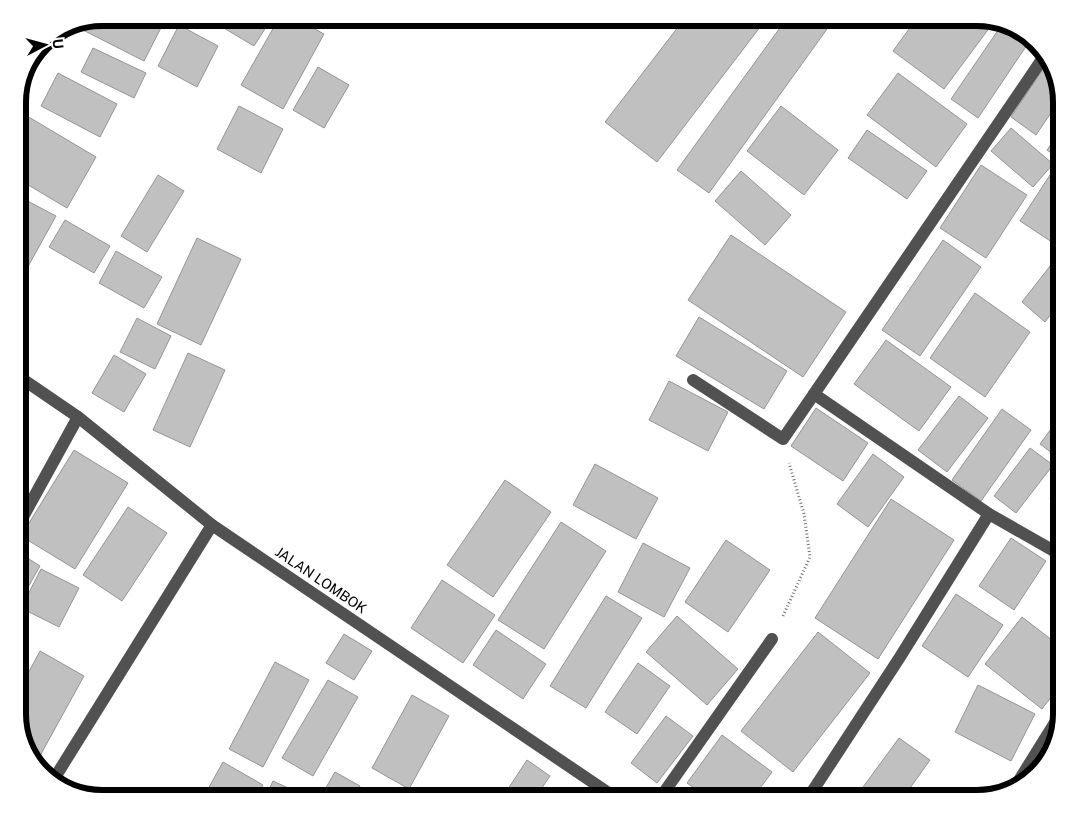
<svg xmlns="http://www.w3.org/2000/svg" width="1079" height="816" font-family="'Public Sans',sans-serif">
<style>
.building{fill:#c0c0c0;stroke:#959595}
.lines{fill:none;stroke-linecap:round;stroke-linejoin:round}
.path{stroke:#737373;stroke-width:3;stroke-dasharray:1 2.5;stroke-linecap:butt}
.minor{stroke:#515151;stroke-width:12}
.labels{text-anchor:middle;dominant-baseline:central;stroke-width:4;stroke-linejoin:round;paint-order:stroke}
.street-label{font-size:14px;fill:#000;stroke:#fff}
.rim{fill:none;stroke:#000;stroke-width:6}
</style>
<rect width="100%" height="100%" fill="#fff"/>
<g class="building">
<polygon points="103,17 166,18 144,61 77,27"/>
<polygon points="221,18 272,18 254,46 217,24"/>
<polygon points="279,18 295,18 324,34 283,109 241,85"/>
<polygon points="685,18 767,18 657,162 605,122"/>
<polygon points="787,18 835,18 709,193 677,170"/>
<polygon points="917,18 977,18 993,23 944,89 893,51"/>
<polygon points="179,25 218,46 197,87 158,66"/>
<polygon points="1001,26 1028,35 1031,39 978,118 951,99"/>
<polygon points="93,48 146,73 134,98 81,72"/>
<polygon points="1049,60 1053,65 1061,98 1036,135 1011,117"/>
<polygon points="318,67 349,85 324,128 293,110"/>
<polygon points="58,73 117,104 100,137 41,106"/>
<polygon points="898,73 967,124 936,167 867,115"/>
<polygon points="239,106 283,129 261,173 217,149"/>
<polygon points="781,106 838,150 804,195 747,151"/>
<polygon points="27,116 96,157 67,208 18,179 18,132"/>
<polygon points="1011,128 1053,164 1033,187 991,151"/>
<polygon points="867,130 927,171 907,199 848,158"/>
<polygon points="1061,130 1061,160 1047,150"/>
<polygon points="981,165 1027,195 986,258 940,228"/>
<polygon points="741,171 791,215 765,245 715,201"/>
<polygon points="1052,172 1061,178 1061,248 1020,221"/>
<polygon points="158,175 184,191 147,252 121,236"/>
<polygon points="18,196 56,216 25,272 18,268"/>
<polygon points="65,220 110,246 94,273 49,247"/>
<polygon points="731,235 846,312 803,377 688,300"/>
<polygon points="197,238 241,259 201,345 157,324"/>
<polygon points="943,240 981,267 920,356 882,330"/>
<polygon points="116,251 162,277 144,308 99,283"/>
<polygon points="1061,252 1061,301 1045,322 1022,302"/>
<polygon points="975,293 1030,332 985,397 930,358"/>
<polygon points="699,317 787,371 764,409 676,356"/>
<polygon points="137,318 171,336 155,369 120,352"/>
<polygon points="886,340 951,387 919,431 854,384"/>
<polygon points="188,353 225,370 190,447 153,430"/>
<polygon points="114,355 146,374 124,412 92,393"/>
<polygon points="669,381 728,412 708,451 649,420"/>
<polygon points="959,396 988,418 947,472 918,450"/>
<polygon points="816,408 868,443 843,481 791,446"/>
<polygon points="1002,409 1031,430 981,501 952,480"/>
<polygon points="1061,415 1061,460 1040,444"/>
<polygon points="1030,448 1053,465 1016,513 994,496"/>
<polygon points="74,450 128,483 75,569 21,536"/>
<polygon points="873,454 904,477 868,527 837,504"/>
<polygon points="595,464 658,498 636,539 573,505"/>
<polygon points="18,470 29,477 18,495"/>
<polygon points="1061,477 1061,505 1050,499"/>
<polygon points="505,480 551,512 493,597 447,565"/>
<polygon points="891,499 954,540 878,659 815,618"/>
<polygon points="128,507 167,533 122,601 83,575"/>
<polygon points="561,522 606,551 544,649 498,620"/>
<polygon points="1011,538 1046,561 1014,610 979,586"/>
<polygon points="726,540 770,570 728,632 685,602"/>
<polygon points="643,543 690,568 664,617 618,592"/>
<polygon points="18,552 40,566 18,605"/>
<polygon points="41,569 79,588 59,627 21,608"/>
<polygon points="442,580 495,615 463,663 411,628"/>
<polygon points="956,594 1003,625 968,677 922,646"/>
<polygon points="606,596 642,618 586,708 550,686"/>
<polygon points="677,616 738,669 707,705 646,652"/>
<polygon points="1022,617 1061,647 1061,684 1042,709 985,664"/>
<polygon points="496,630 546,664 523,699 473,665"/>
<polygon points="818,632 870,673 793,772 741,731"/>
<polygon points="344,634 372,651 354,680 326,663"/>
<polygon points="40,651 84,676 36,763 26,751 18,719 18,692"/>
<polygon points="275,662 309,680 263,767 229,749"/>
<polygon points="638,663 670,686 637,734 605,712"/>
<polygon points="328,680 358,697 313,776 282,758"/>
<polygon points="978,685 1035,714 1011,761 955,732"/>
<polygon points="412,695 449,716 409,789 372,768"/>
<polygon points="666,716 693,736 657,783 631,763"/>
<polygon points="722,735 772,772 753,798 708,798 687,783"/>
<polygon points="899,738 930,760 903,798 855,798"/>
<polygon points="527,760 550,776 535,798 502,798"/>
<polygon points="223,762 263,785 256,798 203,798"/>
<polygon points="335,772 360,786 353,798 320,798"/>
<polygon points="273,781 310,798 265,798"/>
</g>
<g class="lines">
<polyline class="path" points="783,616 810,557 804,514 789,463"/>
<g class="minor">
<polyline points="18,376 78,417 212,525 616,798"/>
<polyline points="693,380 783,439 814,394 989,514 1061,555"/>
<polyline points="814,394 1045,55"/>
<polyline points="18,526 78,417"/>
<polyline points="54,779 212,525"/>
<polyline points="1013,790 1061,713"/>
<polyline points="660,798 772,639"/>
<polyline points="808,798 900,657 989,514"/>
</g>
</g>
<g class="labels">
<g class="street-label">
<text transform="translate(321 580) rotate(34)">JALAN LOMBOK</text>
</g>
</g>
<path d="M0 0H1079V816H0ZM102 26H977A76 76 0 0 1 1053 102V714A76 76 0 0 1 977 790H102A76 76 0 0 1 26 714V102A76 76 0 0 1 102 26Z" fill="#fff" fill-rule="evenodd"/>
<path class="rim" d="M102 26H977A76 76 0 0 1 1053 102V714A76 76 0 0 1 977 790H102A76 76 0 0 1 26 714V102A76 76 0 0 1 102 26Z"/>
<g transform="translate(45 45) rotate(84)" stroke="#ffffff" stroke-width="4" paint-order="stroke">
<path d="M0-4L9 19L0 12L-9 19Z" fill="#000000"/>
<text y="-8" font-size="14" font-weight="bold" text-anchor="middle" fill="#000000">U</text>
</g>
</svg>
